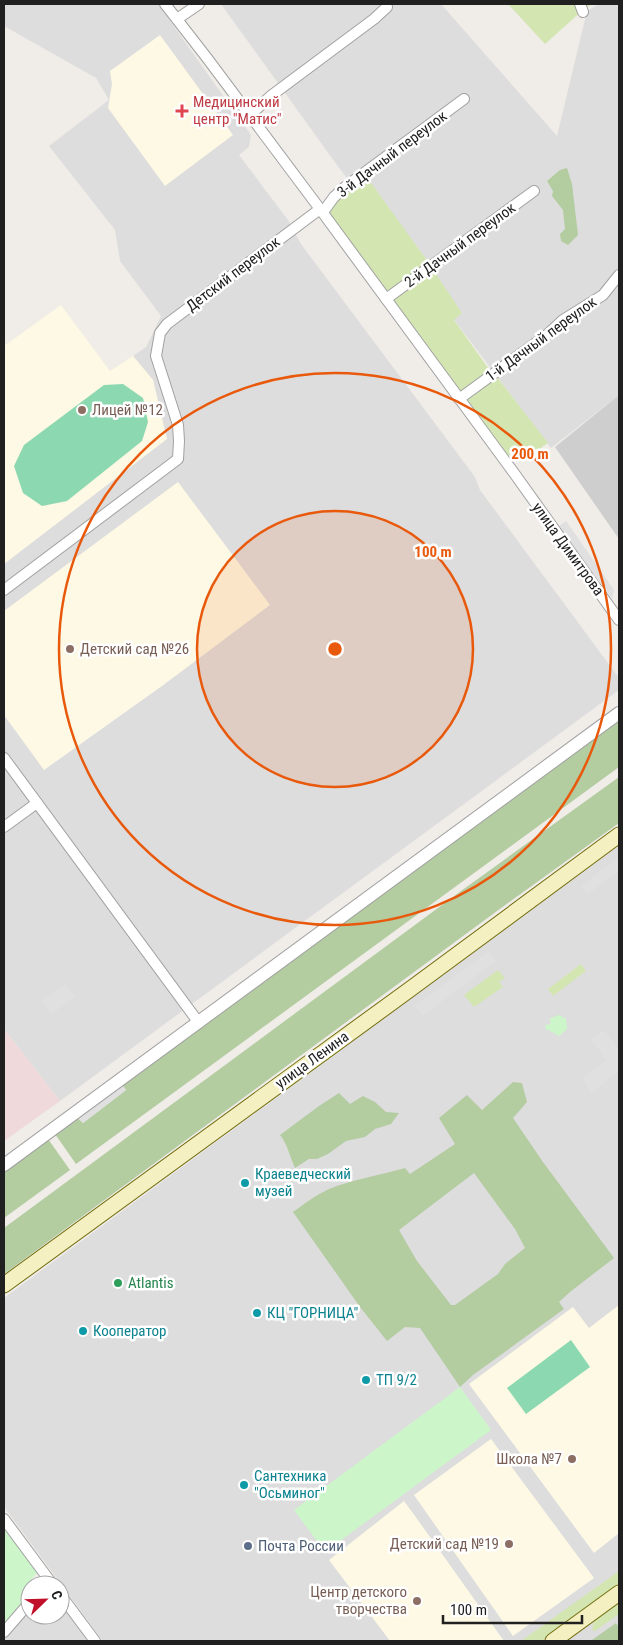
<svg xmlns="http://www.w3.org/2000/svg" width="623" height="1645" font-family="'Roboto Condensed',sans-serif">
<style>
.residential{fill:#deddde}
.commercial{fill:#efd9db}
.education{fill:#fdf9e4}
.religious{fill:#cecece}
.grass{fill:#d3e6b2}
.forest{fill:#b3cca0;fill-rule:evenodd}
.park{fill:#ccf6c9}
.pitch{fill:#8cd8b0}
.parking{fill:#e0e0e0}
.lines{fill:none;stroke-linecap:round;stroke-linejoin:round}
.minor-casing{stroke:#a1a1a1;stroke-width:12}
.tertiary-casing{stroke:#a1a1a1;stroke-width:14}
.secondary-casing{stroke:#716d0e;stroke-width:17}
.minor{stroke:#fff;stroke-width:10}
.tertiary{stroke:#fff;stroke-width:12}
.secondary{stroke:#f5f0c1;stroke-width:15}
.ring{fill:none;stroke:#e8590c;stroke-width:2.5}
.health-dot{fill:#e0444e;stroke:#fff;stroke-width:2}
.education-dot{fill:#8d6e63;stroke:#fff;stroke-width:2}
.culture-dot{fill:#0f9aa8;stroke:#fff;stroke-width:2}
.leisure-dot{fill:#2e9e5b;stroke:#fff;stroke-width:2}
.service-dot{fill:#5c6f8a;stroke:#fff;stroke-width:2}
.labels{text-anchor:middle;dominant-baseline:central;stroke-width:5;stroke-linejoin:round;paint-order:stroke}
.health-label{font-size:15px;fill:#be3a42;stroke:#fff;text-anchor:start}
.street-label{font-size:15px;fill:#202020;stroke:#fff}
.education-label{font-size:15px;fill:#785e54;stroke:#fff;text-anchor:end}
.culture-label{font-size:15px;fill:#0d838f;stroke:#fff;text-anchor:start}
.leisure-label{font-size:15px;fill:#27864d;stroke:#fff;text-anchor:start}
.service-label{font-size:15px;fill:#4e5e75;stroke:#fff;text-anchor:start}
.centre{fill:#e8590c;stroke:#fff;stroke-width:2.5}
.ring-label{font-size:15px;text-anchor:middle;font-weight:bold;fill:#e8590c;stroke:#fff;stroke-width:5;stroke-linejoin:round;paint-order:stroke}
</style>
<rect width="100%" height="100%" fill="#f0ece8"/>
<g class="residential">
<polygon points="4,4 158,4 251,135 249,147 239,155 288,220 301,244 475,477 480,490 619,678 619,690 60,1101 4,1029 4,564 166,439 153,380 133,356 146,347 161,316 120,261 115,230 49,146 109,100 96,78 4,26"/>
<polygon points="221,4 441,4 557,136 587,11 599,4 619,4 619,395 551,448 334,161"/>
<polygon points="619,846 619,1585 542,1641 103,1641 4,1507 4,1298"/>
<polygon points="60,1599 90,1641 4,1641 4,1637 30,1608 30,1615 60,1615"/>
<polygon points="619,1600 619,1641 564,1641"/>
</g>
<polygon class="commercial" points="4,1029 60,1101 4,1141"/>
<g class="education">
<polygon points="160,35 233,135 165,186 108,108 112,84 110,71"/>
<polygon points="61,305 110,371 133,356 153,380 167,439 4,564 4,346"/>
<polygon points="178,482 270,605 162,686 44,770 4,715 4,611"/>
<polygon points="619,1305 619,1533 594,1553 469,1384 573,1307 589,1328"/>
<polygon points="491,1439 594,1578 513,1636 414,1495"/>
<polygon points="404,1501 415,1516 504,1641 390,1641 329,1560"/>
</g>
<polygon class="religious" points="619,395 619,539 555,447"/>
<g class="grass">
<polygon points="508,4 592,4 584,9 545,44"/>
<polygon points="366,176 429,263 389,294 330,215 329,210 334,202"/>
<polygon points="432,268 462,313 454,320 491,372 464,391 457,389 395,302 395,297"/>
<path d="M 497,377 L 548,443 L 538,450 C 527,449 517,449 508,456 L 468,404 L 468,397 Z"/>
<polygon points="581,964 586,971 553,996 548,989"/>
<polygon points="498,970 505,978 499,982 503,987 474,1007 464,995"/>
<polygon points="619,1571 619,1585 542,1641 521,1641"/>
<path d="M 619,1600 L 619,1614 L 595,1631 L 593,1631 C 590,1616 608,1608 619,1600 Z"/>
</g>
<g class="forest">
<polygon points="567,168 572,184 578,235 568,245 561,241 560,234 565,229 563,210 552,196 553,191 547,181 560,170"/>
<polygon points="619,721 619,767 76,1164 55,1134 78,1118 83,1123 126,1090 122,1085"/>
<polygon points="619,777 619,823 497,911 4,1274 4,1228 461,891"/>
<path d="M 513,1082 L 522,1083 L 527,1102 L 513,1118 L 543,1162 L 614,1258 L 570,1292 L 559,1302 L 564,1309 L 473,1375 L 460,1387 L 420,1328 L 405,1327 L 387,1341 L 360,1307 L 293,1212 C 304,1204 316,1195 329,1189 C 351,1180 381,1175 405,1168 L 410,1174 L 455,1144 L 439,1118 L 467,1095 L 482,1110 ZM 474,1173 L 515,1229 L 525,1248 L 505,1264 L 498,1274 L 455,1305 L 451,1305 L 417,1261 L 399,1230 Z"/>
<path d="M 339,1093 L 350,1104 L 363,1096 L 375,1102 L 386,1112 L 399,1113 L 391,1124 L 375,1129 L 365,1137 L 346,1141 L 328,1154 L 317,1159 L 309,1159 L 295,1168 C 290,1157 287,1143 280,1135 L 319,1106 Z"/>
<polygon points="48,1139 70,1170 4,1218 4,1171"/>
<polygon points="616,1623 619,1628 619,1641 593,1641 592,1640"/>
</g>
<g class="park">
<polygon points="559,1015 566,1019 567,1029 559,1036 545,1028 546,1024 549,1025 551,1022 549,1019"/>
<polygon points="460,1387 491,1430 325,1552 294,1510"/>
<polygon points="4,1525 37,1568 37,1573 29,1582 32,1585 30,1585 30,1596 4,1625"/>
</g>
<g class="pitch">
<polygon points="123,384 143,398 148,422 142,441 67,501 42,506 23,493 14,466 24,445 104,385"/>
<polygon points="571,1340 590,1367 526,1414 507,1388"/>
</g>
<g class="parking">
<polygon points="566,521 614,590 612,599 559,526"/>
<polygon points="619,857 619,871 587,895 581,886"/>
<polygon points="489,951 496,961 422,1016 415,1006"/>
<polygon points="65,983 75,996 51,1015 41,1002"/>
<polygon points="604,1030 619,1050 619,1071 592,1093 582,1079 606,1060 591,1039"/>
<polygon points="119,1081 126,1090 83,1123 74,1114"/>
</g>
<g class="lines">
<defs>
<g id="minor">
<polyline points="165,4 207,58 320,209"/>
<polyline points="580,4 583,12"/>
<polyline points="177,19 199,4"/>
<polyline points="250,115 272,95 374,19 387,7"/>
<polyline points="323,212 334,197 345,187 464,99"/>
<polyline points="386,299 534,191"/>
<polyline points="459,399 548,334 563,320 603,295 619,275"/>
<polyline points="4,590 178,459 179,441 178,425 156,356 160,333 167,324 320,209 514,473 619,620"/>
<polyline points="4,758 199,1023"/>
<polyline points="4,827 37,803"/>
<polyline points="4,1519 53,1585"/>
<polyline points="60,1594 95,1641"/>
<polyline points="4,1632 30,1602"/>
</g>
<polyline id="tertiary" points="4,1165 619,713"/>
<g id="secondary">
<polyline points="4,1285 409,990 619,835"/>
<polyline points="553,1641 619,1593"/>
</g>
</defs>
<use href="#minor" class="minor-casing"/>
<use href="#tertiary" class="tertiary-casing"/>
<use href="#secondary" class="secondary-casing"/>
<use href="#minor" class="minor"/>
<use href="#tertiary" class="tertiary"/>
<use href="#secondary" class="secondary"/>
</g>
<circle cx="335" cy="649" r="138" fill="#e8590c" fill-opacity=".12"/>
<g class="ring">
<circle cx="335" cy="649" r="138"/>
<circle cx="335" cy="649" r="276"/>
</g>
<path class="health-dot" d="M179.5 103.5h5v5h5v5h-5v5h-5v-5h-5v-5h5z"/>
<g class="education-dot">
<circle cx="82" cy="410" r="5"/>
<circle cx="70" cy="649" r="5"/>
<circle cx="572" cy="1459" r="5"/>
<circle cx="509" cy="1544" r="5"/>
<circle cx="417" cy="1601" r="5"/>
</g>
<g class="culture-dot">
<circle cx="245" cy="1183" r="5"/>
<circle cx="257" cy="1313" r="5"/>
<circle cx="83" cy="1331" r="5"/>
<circle cx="366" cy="1380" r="5"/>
<circle cx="244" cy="1485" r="5"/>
</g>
<circle class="leisure-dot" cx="118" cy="1283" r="5"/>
<circle class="service-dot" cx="248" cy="1546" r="5"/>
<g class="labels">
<g class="health-label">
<text x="193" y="102">Медицинский<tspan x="193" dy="17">центр "Матис"</tspan></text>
</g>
<g class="street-label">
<text transform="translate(392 154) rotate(-37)">3-й Дачный переулок</text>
<text transform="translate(460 245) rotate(-36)">2-й Дачный переулок</text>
<text transform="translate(233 274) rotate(-37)">Детский переулок</text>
<text transform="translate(541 339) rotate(-36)">1-й Дачный переулок</text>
<text transform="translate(568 549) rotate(54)">улица Димитрова</text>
<text transform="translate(312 1060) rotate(-36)">улица Ленина</text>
</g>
<g class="education-label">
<text x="92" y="410" text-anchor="start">Лицей №12</text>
<text x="80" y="649" text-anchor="start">Детский сад №26</text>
<text x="562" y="1459">Школа №7</text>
<text x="499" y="1544">Детский сад №19</text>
<text x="407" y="1592">Центр детского<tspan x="407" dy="17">творчества</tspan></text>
</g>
<g class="culture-label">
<text x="255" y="1174">Краеведческий<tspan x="255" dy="17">музей</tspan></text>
<text x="267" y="1313">КЦ "ГОРНИЦА"</text>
<text x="93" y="1331">Кооператор</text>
<text x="376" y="1380">ТП 9/2</text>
<text x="254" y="1476">Сантехника<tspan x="254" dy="17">"Осьминог"</tspan></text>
</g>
<g class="leisure-label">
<text x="128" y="1283">Atlantis</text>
</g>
<g class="service-label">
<text x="258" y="1546">Почта России</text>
</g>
</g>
<circle cx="335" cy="649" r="8" class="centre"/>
<g class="ring-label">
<text x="530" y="459">200 m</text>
<text x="433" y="557">100 m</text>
</g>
<rect width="623" height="1645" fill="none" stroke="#202020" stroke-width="10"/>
<g transform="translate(45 1600) rotate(67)"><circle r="24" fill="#ffffff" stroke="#a6a6a6"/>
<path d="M0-4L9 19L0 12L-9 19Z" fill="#c1102a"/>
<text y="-8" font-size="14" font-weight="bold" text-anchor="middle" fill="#202020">С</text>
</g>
<path d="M443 1615v8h139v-8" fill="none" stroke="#202020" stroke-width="2.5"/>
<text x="450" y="1615" font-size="15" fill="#202020" stroke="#ffffff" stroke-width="4" paint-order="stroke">100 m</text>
</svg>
